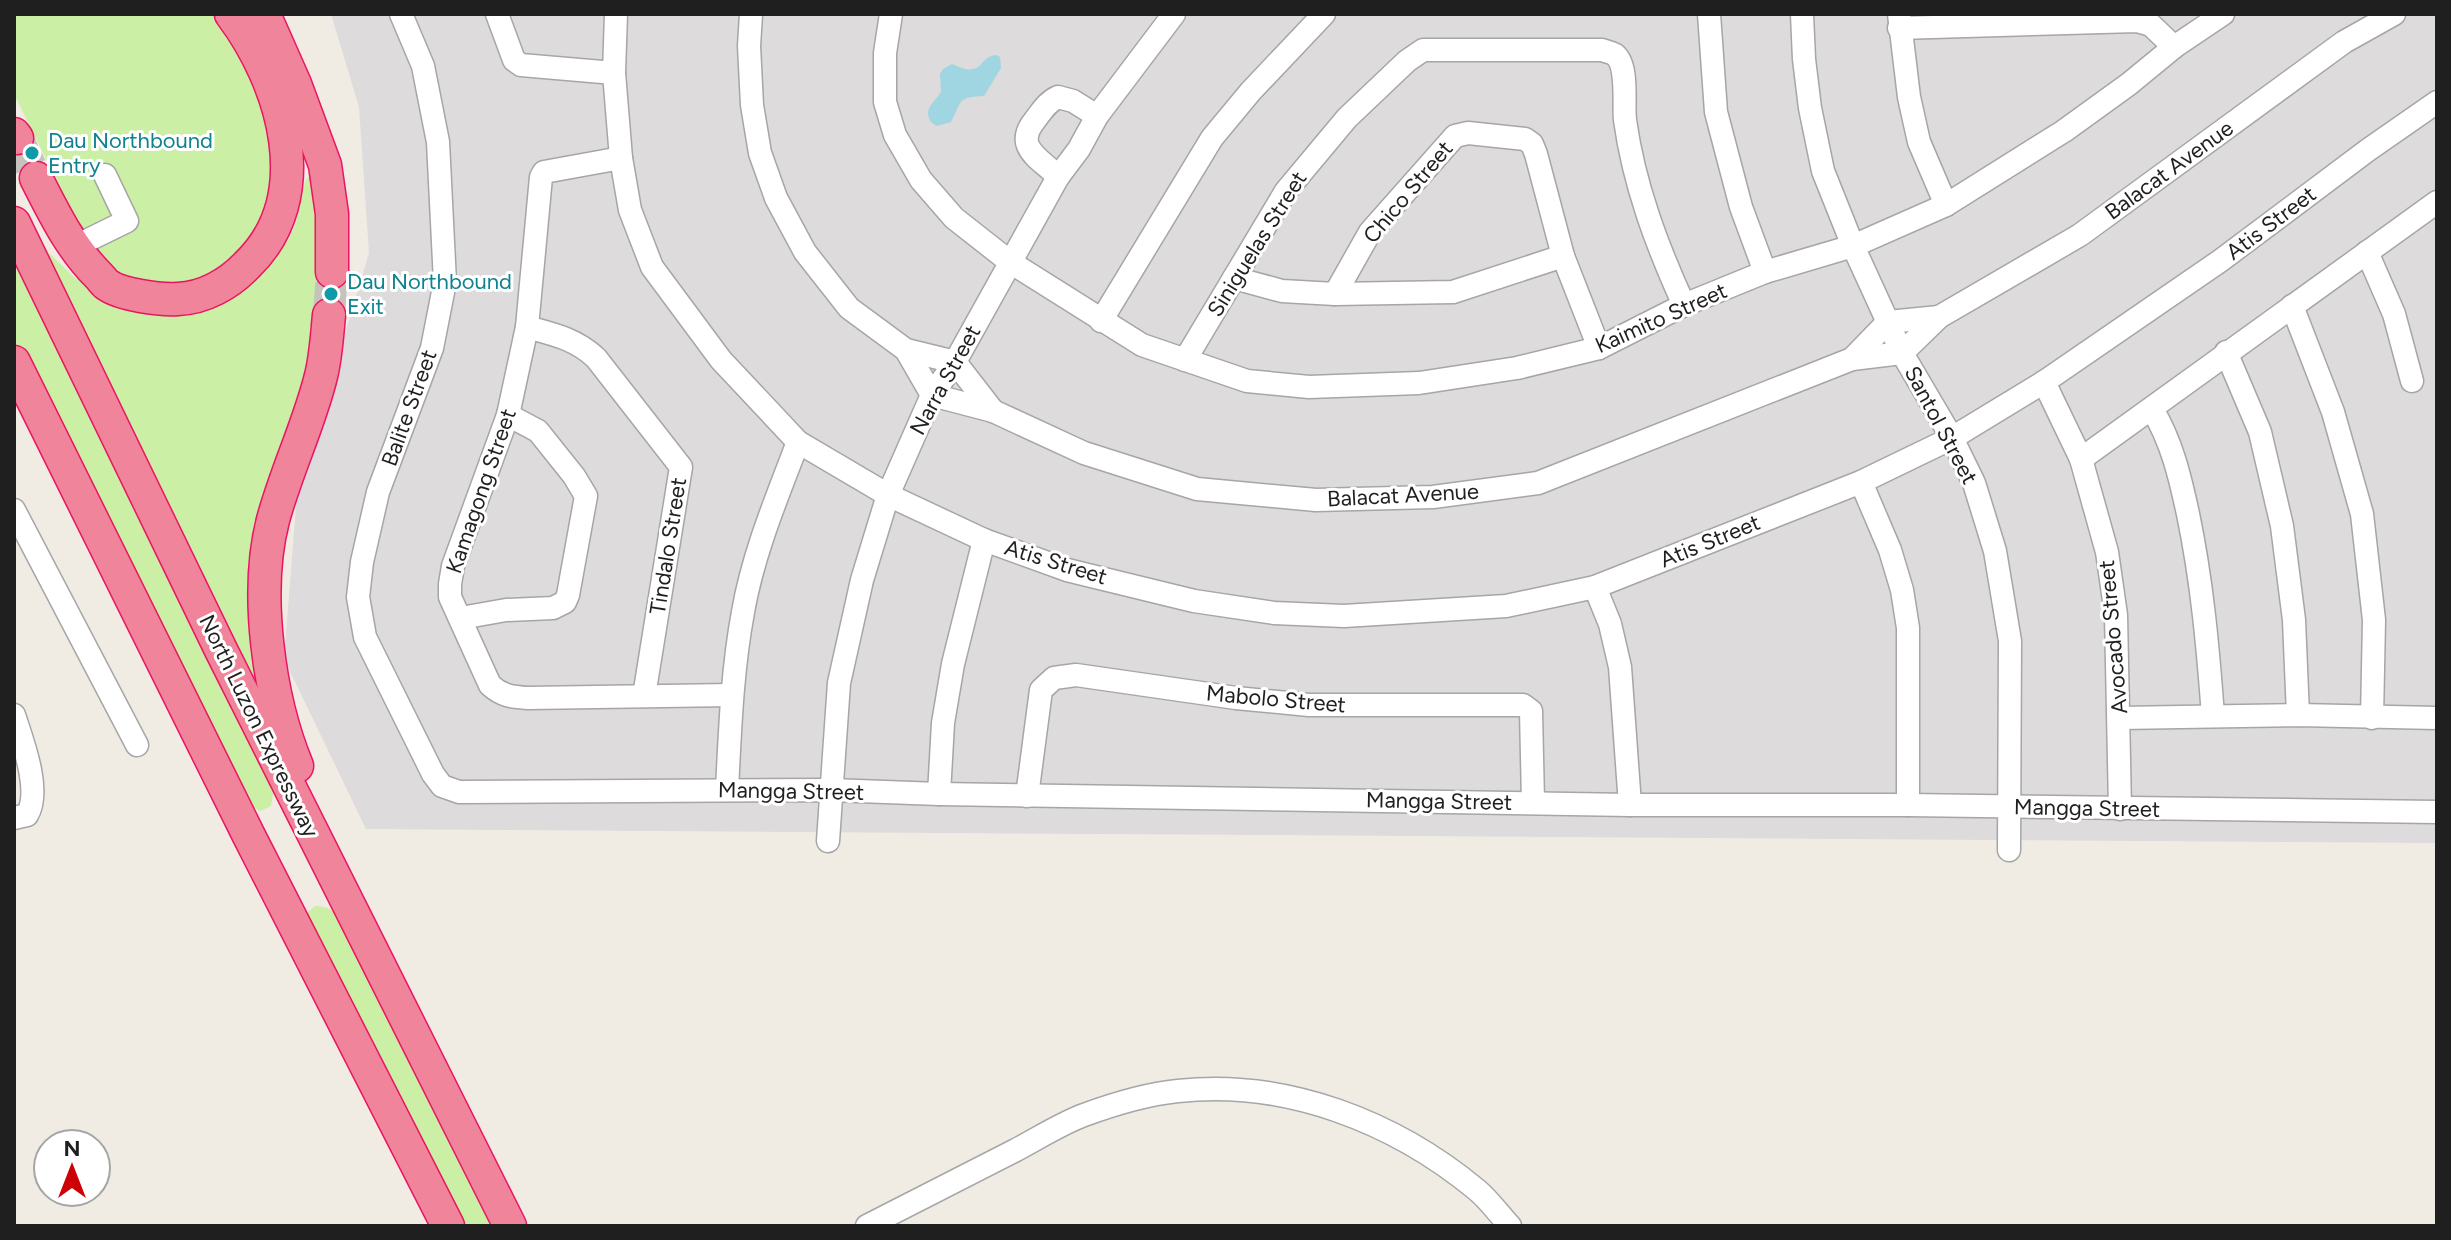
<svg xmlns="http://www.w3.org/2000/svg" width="2451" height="1240" font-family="Figtree,sans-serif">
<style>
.residential{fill:#dddbdb}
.grass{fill:#cbefa5}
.water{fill:#a0d5e2}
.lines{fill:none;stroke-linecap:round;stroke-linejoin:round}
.highway-tunnel{stroke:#c6c3bd;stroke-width:32;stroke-dasharray:32 16;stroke-linecap:butt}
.minor-casing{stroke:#a6a6a6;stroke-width:25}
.highway-casing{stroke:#eb1463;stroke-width:35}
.minor{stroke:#fff;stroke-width:22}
.highway{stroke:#ef849b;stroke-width:32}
.culture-dot{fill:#0f9aa8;stroke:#fff;stroke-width:3}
.labels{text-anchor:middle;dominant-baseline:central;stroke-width:6;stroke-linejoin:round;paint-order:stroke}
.culture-label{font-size:22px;fill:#0d838f;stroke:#fff;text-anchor:start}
.street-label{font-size:22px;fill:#1f1f1f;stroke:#fff}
</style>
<rect width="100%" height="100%" fill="#f0ece4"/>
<polygon class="residential" points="331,14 2437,14 2437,843 366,829 284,659 297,494 369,253 359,107"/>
<g class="grass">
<polygon points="14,14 217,14 223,20 271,123 271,213 227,271 168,291 106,271 83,234 14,94"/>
<polygon points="315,169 323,221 313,368 265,522 263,696 45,249 74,277 103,294 225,299 261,275 288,240 296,223 305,182"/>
<polygon points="14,256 272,782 273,795 271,806 260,811 246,803 14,348"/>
<path d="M 315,906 C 328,906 333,910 340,920 L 500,1226 L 458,1226 L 304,921 L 307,913 Z"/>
</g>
<path class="water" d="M 996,55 L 1000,57 L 1001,68 L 984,96 C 957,97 962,101 951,122 L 937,126 L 931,122 C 923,108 934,103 941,92 L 940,74 L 943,69 L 952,64 C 958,66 966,71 973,69 C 983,67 982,57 996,55 Z"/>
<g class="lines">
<g class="highway-tunnel">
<polyline points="17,138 36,178"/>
<polyline points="329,315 332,272"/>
</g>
<defs>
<g id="minor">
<polyline points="401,14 423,66 438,142 445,282 432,348 378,492 362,562 358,597 365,637 433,774 442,786 459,792 831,790 939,794 1630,805 1908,805 2437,812"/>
<polyline points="497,14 514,60 521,65 614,73"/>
<polyline points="616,14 614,73 621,158 630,210 652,267 721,360 798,442 888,495 984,540 1067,570 1194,601 1274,613 1344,616 1506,606 1595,587 1861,482 1952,438 2044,382 2220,261 2368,150 2437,102"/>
<polyline points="751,14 749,46 752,105 760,153 776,198 805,252 849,308 906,350 955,362 993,411"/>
<polyline points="891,14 885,53 885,102 895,135 921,180 954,218 1010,262 1142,345 1247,381 1309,387 1419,383 1517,368 1599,348 1684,305 1765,272 1853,246 1946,205 2064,131 2129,84 2174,47 2223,14"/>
<polyline points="1709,14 1716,112 1741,207 1765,272"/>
<polyline points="1802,14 1804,59 1810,108 1823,171 1853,246 1902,353 1952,438 1974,483 1995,551 2010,641 2009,850"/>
<polyline points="1899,14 1909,97 1919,142 1946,205"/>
<polyline points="1899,28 2137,21 2151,25 2174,47"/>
<path d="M 621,158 L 544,172 L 541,177 L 527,327 L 508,415 L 453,566 L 450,584 L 450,597 L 490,685 C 502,696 512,697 528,698 L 732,695"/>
<path d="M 1058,177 C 1042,159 1012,148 1035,120 C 1042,111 1047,102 1058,97 L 1073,101 L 1097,116"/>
<polyline points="74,247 127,221 105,175"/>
<polyline points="2367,252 2394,314 2412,381"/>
<polyline points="1234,278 1282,291 1335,294 1453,292 1563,256"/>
<polyline points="1335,294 1370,232 1455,136 1468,133 1525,139 1532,144 1536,154 1563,256 1599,348"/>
<polyline points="2292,306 2333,412 2362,514 2374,620 2372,718"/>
<polyline points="1101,321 1212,138 1251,91 1324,14"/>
<path d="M 527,327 C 553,334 576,339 596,358 L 681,467 L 644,696"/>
<polyline points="906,350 932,395 993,411 1084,453 1197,489 1316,500 1433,497 1538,483 1852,359 1902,353 1939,317 2080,235 2344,42 2394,14"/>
<polyline points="2226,352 2260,432 2282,526 2294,620 2298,715"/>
<polyline points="1852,359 1888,322 1939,317"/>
<path d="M 1185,360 L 1286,191 L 1347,118 L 1407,61 L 1423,50 L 1602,50 C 1604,51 1613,53 1614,54 C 1629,64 1623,104 1625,120 C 1634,185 1657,246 1684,305"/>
<polyline points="2044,382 2081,459 2107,552 2116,615 2120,809"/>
<path d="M 2152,409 C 2172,442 2180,477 2188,514 C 2202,581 2208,648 2213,716"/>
<polyline points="2081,459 2437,202"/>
<polyline points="1861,482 1890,550 1902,590 1908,628 1908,805"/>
<polyline points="14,510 137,745"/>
<polyline points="1595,587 1610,624 1620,667 1630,805"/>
<polyline points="461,618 506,610 553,608 565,602 568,595 586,496 574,476 538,431 508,415"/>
<path d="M 14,715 C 22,740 42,791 27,815 L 14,818"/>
<polyline points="2120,718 2298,715 2437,718"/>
<path d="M 727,790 C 730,731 732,671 743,612 C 753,554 777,497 798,442"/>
<polyline points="939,794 943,723 953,664 984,540"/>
<polyline points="1027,796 1041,690 1054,678 1076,675 1236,698 1309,705 1523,705 1531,711 1533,802"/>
<polyline points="828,841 839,683 862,580 888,495 932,395 955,362 1058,177 1079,149 1097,116 1174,14"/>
<path d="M 867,1226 C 916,1201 965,1176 1014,1151 C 1037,1139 1060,1124 1084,1115 C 1114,1104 1147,1094 1178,1091 C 1286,1079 1395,1122 1477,1190 C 1489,1200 1499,1214 1510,1226"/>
</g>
<g id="highway">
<polyline points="264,14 295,84 325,165 332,214 332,272"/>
<polyline points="14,134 17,138"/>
<path d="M 36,178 C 54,213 70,247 98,275 C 101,278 103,281 106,284 C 120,295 160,300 178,299 C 204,298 229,284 247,265 C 318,197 283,83 231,14"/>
<polyline points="14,223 221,650 510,1226"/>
<polyline points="14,362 248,834 448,1226"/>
<path d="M 297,766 C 269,698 254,593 273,520 C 286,471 309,425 321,376 C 326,356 327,335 329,315"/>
</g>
</defs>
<use href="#minor" class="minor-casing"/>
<use href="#highway" class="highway-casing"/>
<use href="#minor" class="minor"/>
<use href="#highway" class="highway"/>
</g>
<g class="culture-dot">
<circle cx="32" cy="153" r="8"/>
<circle cx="331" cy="294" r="8"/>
</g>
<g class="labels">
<g class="culture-label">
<text x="48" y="140">Dau Northbound<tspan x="48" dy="25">Entry</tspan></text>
<text x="347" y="281">Dau Northbound<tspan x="347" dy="25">Exit</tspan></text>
</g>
<g class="street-label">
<text transform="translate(2169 170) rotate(-36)">Balacat Avenue</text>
<text transform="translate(1408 192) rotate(-50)">Chico Street</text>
<text transform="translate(2271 223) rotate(-37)">Atis Street</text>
<text transform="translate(1257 244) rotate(-58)">Siniguelas Street</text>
<text transform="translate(1661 318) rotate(-24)">Kaimito Street</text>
<text transform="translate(945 380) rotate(-61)">Narra Street</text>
<text transform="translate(409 408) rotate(-70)">Balite Street</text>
<text transform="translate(1941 425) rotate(62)">Santol Street</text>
<text transform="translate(481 491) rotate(-71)">Kamagong Street</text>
<text transform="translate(1403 495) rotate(-3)">Balacat Avenue</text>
<text transform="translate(1710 541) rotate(-22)">Atis Street</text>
<text transform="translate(668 546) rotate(-81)">Tindalo Street</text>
<text transform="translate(1056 562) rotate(17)">Atis Street</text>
<text transform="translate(2113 637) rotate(-95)">Avocado Street</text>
<text transform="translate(1276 699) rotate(5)">Mabolo Street</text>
<text transform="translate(259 726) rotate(64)">North Luzon Expressway</text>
<text transform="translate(791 791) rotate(1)">Mangga Street</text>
<text transform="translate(1439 801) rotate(1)">Mangga Street</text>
<text transform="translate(2087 808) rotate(1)">Mangga Street</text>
</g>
</g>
<rect width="2451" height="1240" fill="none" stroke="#1f1f1f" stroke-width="32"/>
<g transform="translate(72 1168)"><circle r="38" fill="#ffffff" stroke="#a5a5a5" stroke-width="2"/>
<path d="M0-6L14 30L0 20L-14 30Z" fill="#cd0005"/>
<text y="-12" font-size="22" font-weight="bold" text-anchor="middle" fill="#1f1f1f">N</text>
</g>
</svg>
